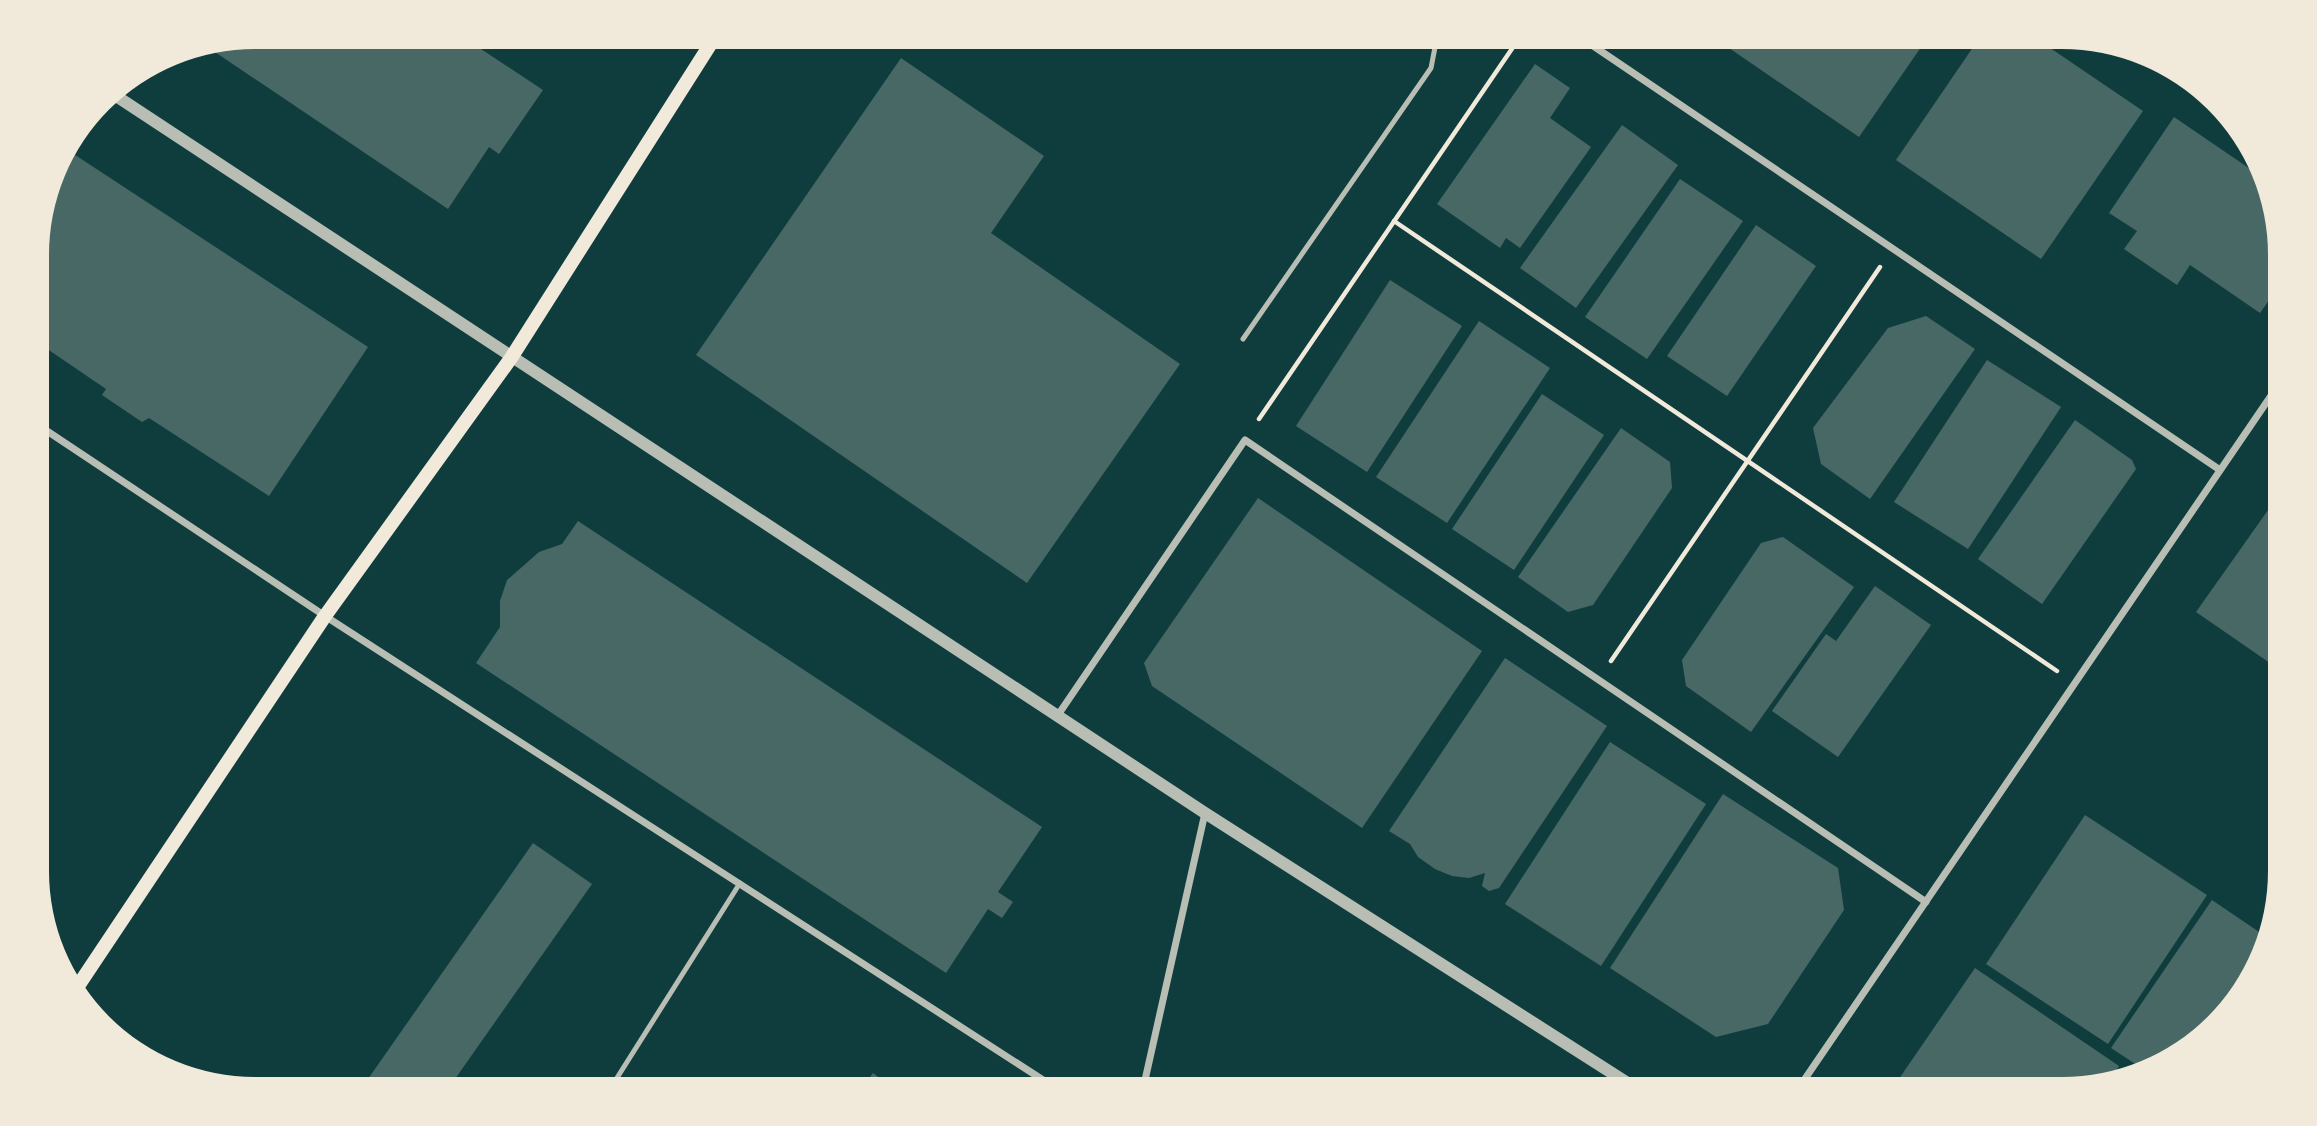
<svg xmlns="http://www.w3.org/2000/svg" width="2317" height="1126" font-family="'Space Grotesk',sans-serif">
<style>
.building{fill:#486865}
.lines{fill:none;stroke-linecap:round;stroke-linejoin:round}
.path{stroke:#f1e9da;stroke-width:4.5}
.service{stroke:#b8beb3;stroke-width:5}
.minor{stroke:#b8beb3;stroke-width:7}
.tertiary{stroke:#b8beb3;stroke-width:12}
.secondary{stroke:#f1e9da;stroke-width:14}
</style>
<rect width="100%" height="100%" fill="#0f3d3e"/>
<g class="building">
<polygon points="255,37 463,37 543,90 499,154 489,147 448,209 206,46"/>
<polygon points="1713,37 1928,37 1859,137"/>
<polygon points="1980,37 2034,37 2143,111 2041,259 1896,160"/>
<polygon points="901,58 1044,156 991,233 1180,364 1027,583 696,355"/>
<polygon points="1535,64 1570,88 1550,118 1591,147 1520,248 1506,238 1500,248 1437,204"/>
<polygon points="2174,117 2259,175 2278,227 2279,286 2260,313 2190,265 2177,285 2124,249 2137,231 2109,213"/>
<polygon points="1622,125 1678,165 1576,308 1520,268"/>
<polygon points="66,149 368,347 269,496 149,418 142,422 102,395 106,389 37,342 37,240 59,158"/>
<polygon points="1680,179 1743,221 1647,359 1585,317"/>
<polygon points="1756,225 1816,266 1727,396 1667,356"/>
<polygon points="1390,280 1462,326 1367,472 1296,426"/>
<polygon points="1926,316 1975,349 1870,499 1821,464 1813,428 1888,328"/>
<polygon points="1479,321 1550,368 1447,523 1376,477"/>
<polygon points="1987,360 2061,407 1968,549 1894,502"/>
<polygon points="1542,394 1604,435 1514,570 1452,529"/>
<polygon points="2075,420 2132,460 2136,469 2042,604 1978,559"/>
<polygon points="1621,428 1670,462 1672,488 1593,605 1568,612 1518,577"/>
<polygon points="2278,496 2279,497 2280,670 2196,612"/>
<polygon points="1258,498 1482,651 1362,828 1152,686 1144,663"/>
<polygon points="578,521 1042,827 998,892 1013,902 1002,918 988,909 946,973 476,663 500,627 500,601 507,580 539,552 562,544"/>
<polygon points="1783,537 1854,587 1751,732 1686,686 1682,660 1761,543"/>
<polygon points="1875,586 1931,625 1838,757 1772,711 1826,634 1836,641"/>
<polygon points="1505,658 1607,726 1499,888 1489,891 1482,886 1485,873 1469,878 1452,876 1435,869 1418,857 1410,844 1389,831"/>
<polygon points="1610,742 1706,804 1601,966 1505,904"/>
<polygon points="1723,794 1838,868 1844,910 1768,1024 1716,1037 1610,968"/>
<polygon points="2085,815 2207,895 2108,1044 1986,964"/>
<polygon points="533,843 592,884 448,1089 361,1089"/>
<polygon points="2212,900 2265,936 2258,967 2183,1053 2140,1067 2111,1048"/>
<polygon points="1975,968 2119,1066 2112,1077 2076,1089 1892,1089"/>
<polygon points="873,1073 894,1089 861,1089"/>
</g>
<g class="lines">
<g class="path">
<polyline points="1394,221 2057,671"/>
<polyline points="1259,419 1520,37"/>
<polyline points="1611,661 1880,267"/>
</g>
<g class="service">
<polyline points="1343,37 1391,44 1400,37"/>
<polyline points="1243,339 1431,68 1437,37"/>
<polyline points="610,1089 740,883"/>
</g>
<g class="minor">
<polyline points="1580,37 2220,470"/>
<polyline points="38,425 325,616 1057,1089"/>
<polyline points="1058,715 1245,440 1926,902"/>
<polyline points="1143,1089 1205,813"/>
<polyline points="1798,1089 2279,384"/>
</g>
<polyline class="tertiary" points="110,92 1205,813 1637,1089"/>
<polyline class="secondary" points="76,989 325,616 511,358 715,37"/>
</g>
<path d="M0 0H2317V1126H0ZM255 49H2062A206 206 0 0 1 2268 255V871A206 206 0 0 1 2062 1077H255A206 206 0 0 1 49 871V255A206 206 0 0 1 255 49Z" fill="#f1e9da" fill-rule="evenodd"/>
</svg>
